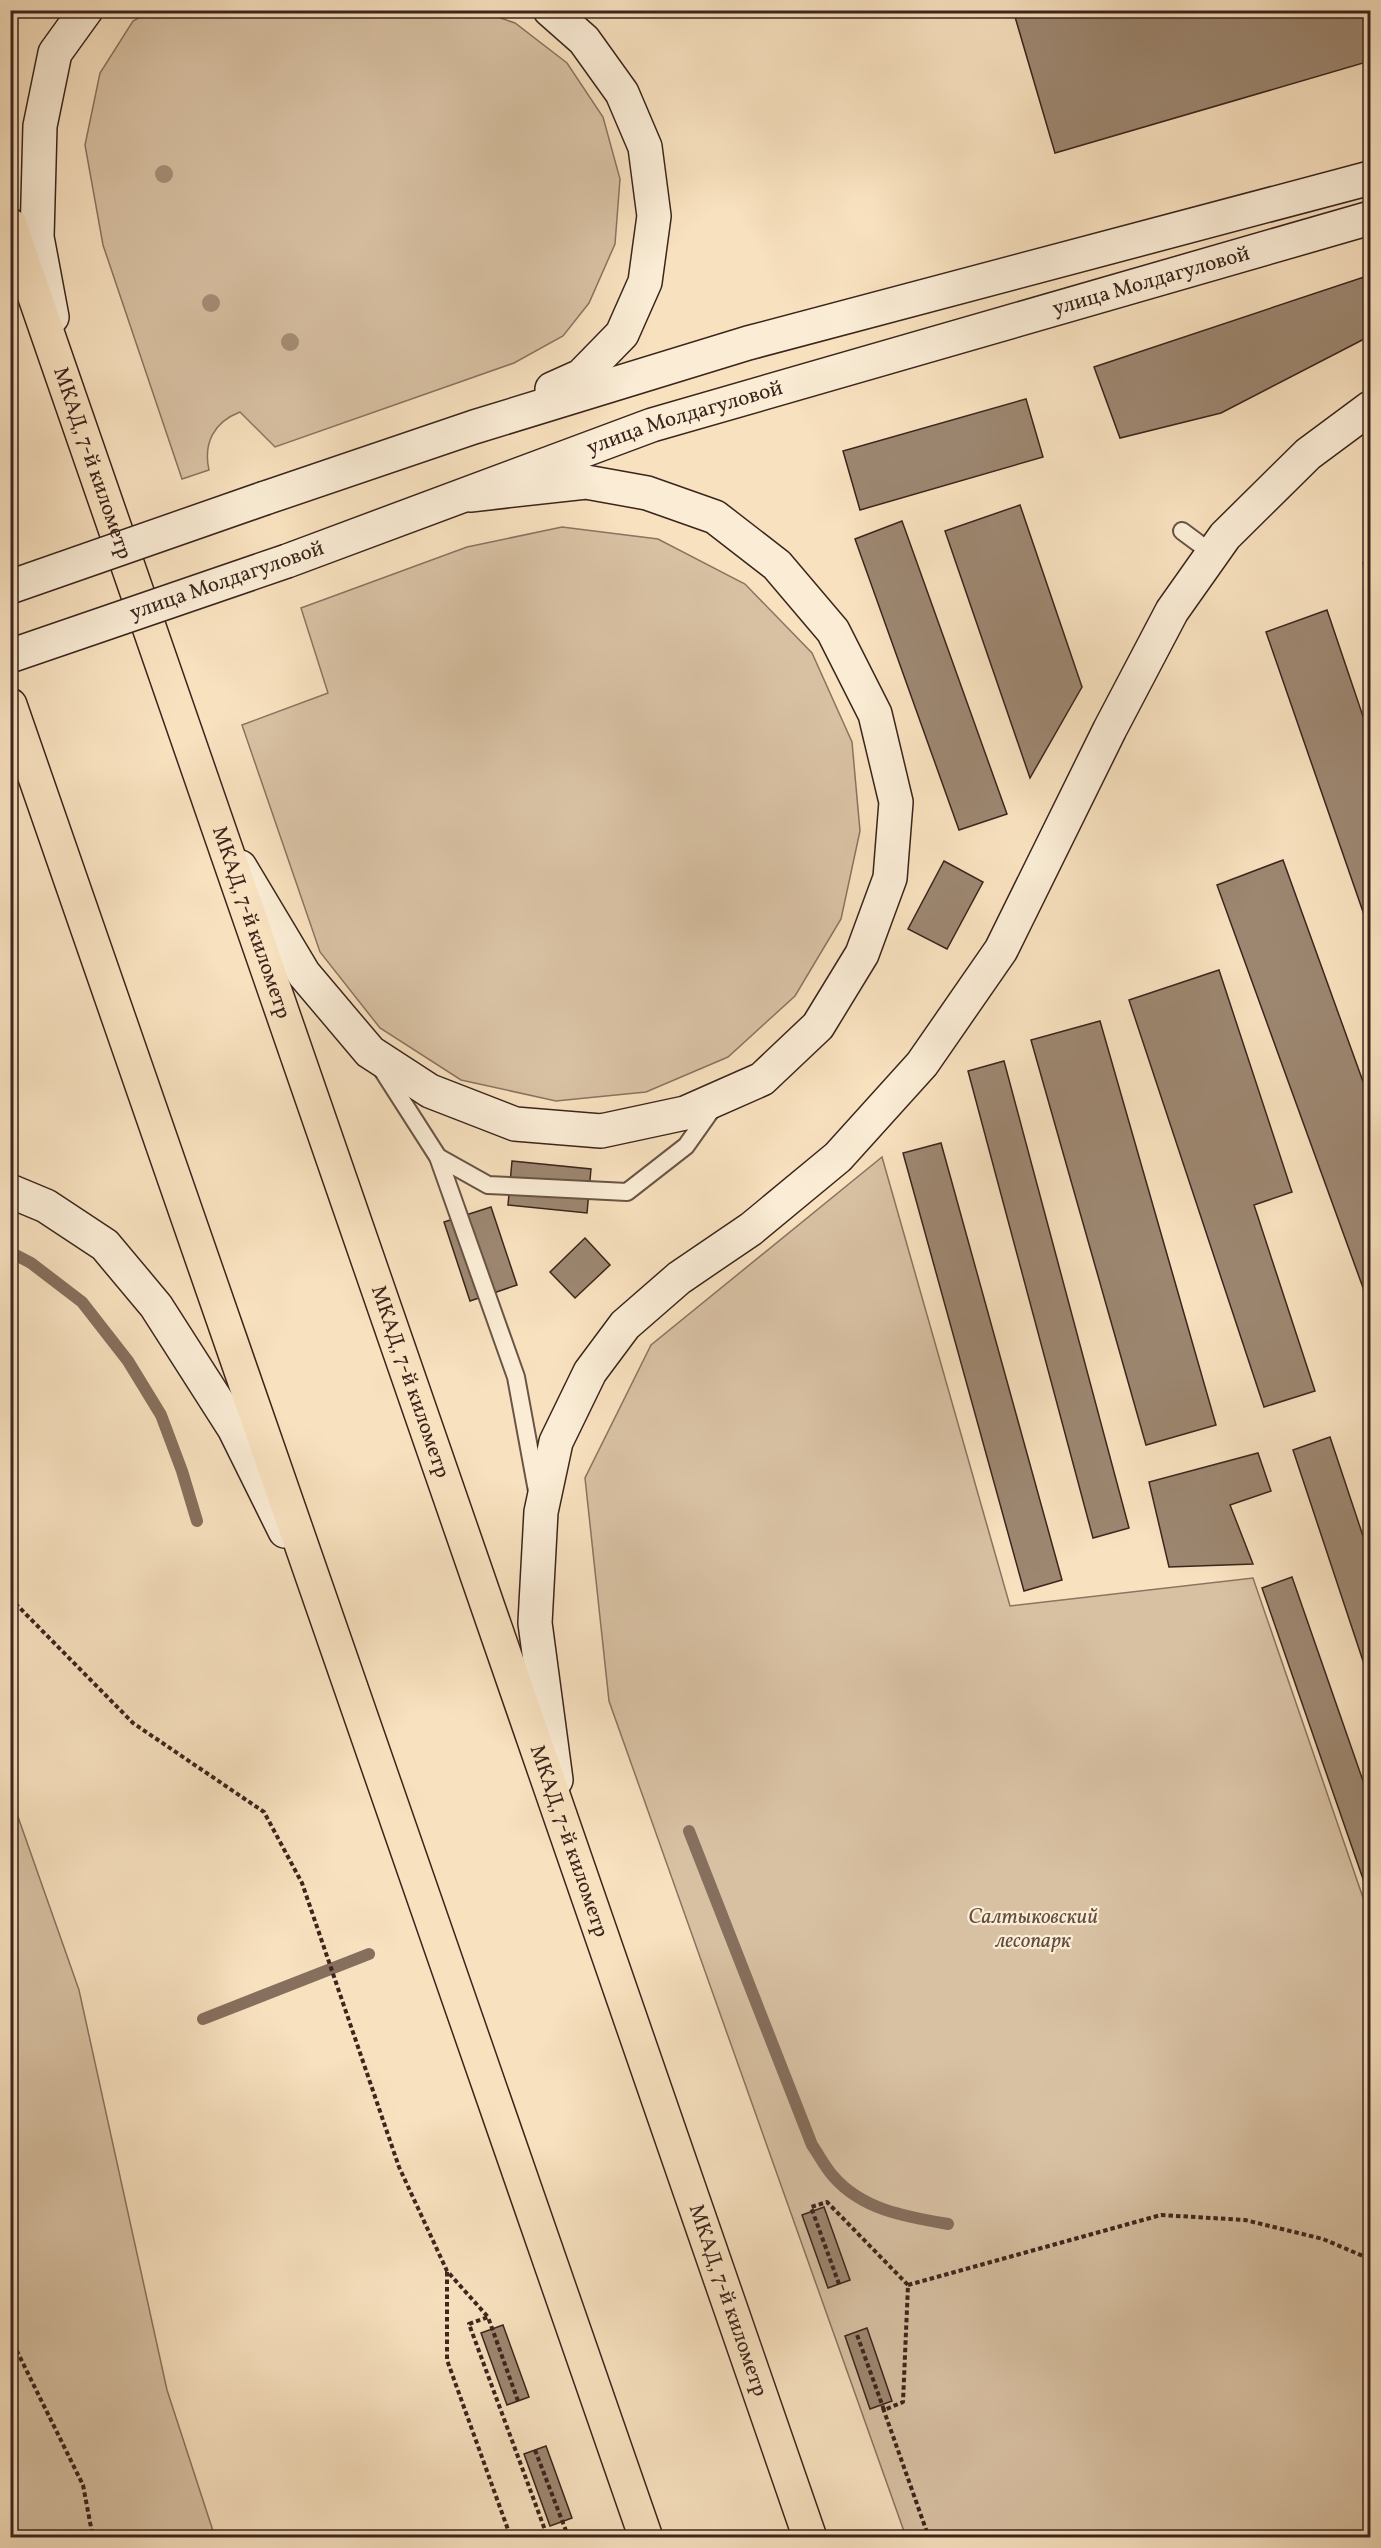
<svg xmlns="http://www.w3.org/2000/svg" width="1381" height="2548" font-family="Vollkorn,serif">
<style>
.green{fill:#d8c1a3;stroke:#8a7360;stroke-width:1.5}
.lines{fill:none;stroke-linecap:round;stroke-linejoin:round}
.stream{stroke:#866f5d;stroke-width:12}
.building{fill:#9d8771;stroke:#3b251d;stroke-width:1.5}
.lane-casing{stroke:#6a5446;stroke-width:20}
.secondary-casing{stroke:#3b251d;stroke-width:36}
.highway-casing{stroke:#3b251d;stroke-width:36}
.path{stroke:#3b251d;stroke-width:4;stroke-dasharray:4.5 3;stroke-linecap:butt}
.lane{stroke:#faecd5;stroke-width:16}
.secondary{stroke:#faecd5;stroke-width:33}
.highway{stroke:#f8e1bf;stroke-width:33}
.secondary-bridge-casing{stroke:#3b251d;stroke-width:36;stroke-linecap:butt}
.secondary-bridge{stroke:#faecd5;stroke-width:33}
.tree{fill:#a68f78}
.labels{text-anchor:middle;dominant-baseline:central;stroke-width:4.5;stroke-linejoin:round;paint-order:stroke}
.street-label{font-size:21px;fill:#3b251d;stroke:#faecd5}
.park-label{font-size:21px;font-style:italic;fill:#624c3e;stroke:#faecd5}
</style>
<rect width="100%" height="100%" fill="#f8e1bf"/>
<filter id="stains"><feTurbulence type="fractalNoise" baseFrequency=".00333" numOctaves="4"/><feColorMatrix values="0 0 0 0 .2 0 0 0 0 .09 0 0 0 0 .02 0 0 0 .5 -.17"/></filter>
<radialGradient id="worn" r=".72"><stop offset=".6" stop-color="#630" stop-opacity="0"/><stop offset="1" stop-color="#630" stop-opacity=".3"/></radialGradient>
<g class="green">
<path d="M 151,11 L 477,10 L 515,23 L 567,63 L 603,117 L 620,179 L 615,244 L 589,303 L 563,336 L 514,363 L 275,447 L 240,412 C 214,422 203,443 209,470 L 182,479 L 103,245 L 85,145 L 100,73 L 133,21 Z"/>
<polygon points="562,527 658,539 745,584 812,653 852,742 860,831 841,919 795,996 728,1057 646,1092 556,1101 461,1080 380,1028 320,952 242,725 328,693 301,608 467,547"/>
<polygon points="882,1157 1010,1606 1253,1578 1370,1918 1370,2537 906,2537 609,1701 585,1478 651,1345"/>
<polygon points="11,1797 79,1990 167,2390 215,2537 11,2537"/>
</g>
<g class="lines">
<g class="stream">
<polyline points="10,1252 31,1263 82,1302 128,1361 161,1415 182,1471 197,1521"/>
<path d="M 689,1831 L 812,2145 C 819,2155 825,2167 833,2176 C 862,2210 907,2217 948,2224"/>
<polyline points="203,2019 369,1954"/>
</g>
</g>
<g class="building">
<polygon points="1013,10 1363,10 1370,35 1370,61 1055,153"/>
<polygon points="1370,275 1370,336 1221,413 1120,438 1094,367"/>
<polygon points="1026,399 1043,457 860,510 843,451"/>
<polygon points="1020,505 1082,687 1030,778 945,531"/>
<polygon points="902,521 1007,814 959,830 855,539"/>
<polygon points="1370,561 1370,586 1363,563"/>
<polygon points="1327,610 1370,737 1370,932 1266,632"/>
<polygon points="1283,860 1370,1101 1370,1307 1217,885"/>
<polygon points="944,861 983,882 947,949 908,929"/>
<polygon points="1219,970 1292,1192 1254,1205 1315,1391 1264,1407 1129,1000"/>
<polygon points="1100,1021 1216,1425 1146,1445 1031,1040"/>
<polygon points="1004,1061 1129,1528 1093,1538 968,1071"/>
<polygon points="941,1143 1062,1580 1024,1591 903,1153"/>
<polygon points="512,1161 591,1169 587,1213 508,1205"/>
<polygon points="491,1207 517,1285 470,1301 444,1222"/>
<polygon points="585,1238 610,1265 575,1298 550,1272"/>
<polygon points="1330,1437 1370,1557 1370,1682 1293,1450"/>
<polygon points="1258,1453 1271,1491 1230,1505 1253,1564 1169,1567 1149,1482"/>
<polygon points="1292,1577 1370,1801 1370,1899 1262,1588"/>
<polygon points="824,2207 850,2280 828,2288 802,2215"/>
<polygon points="503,2325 529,2397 507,2405 481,2333"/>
<polygon points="867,2328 892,2401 870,2409 845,2336"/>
<polygon points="546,2446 572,2518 550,2526 524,2454"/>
</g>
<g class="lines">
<defs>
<g id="lane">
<polyline points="1182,531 1213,554"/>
<polyline points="381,1068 438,1157 516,1377 537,1491"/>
<polyline points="438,1157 488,1185 627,1192 686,1146 715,1105"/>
</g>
<g id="secondary">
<polyline points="550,10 584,40 622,93 645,147 654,216 645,282 622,334 581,376 552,389"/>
<polyline points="52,317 37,237 40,126 55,53 86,10"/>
<polyline points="265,498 474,427 748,343 1370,178"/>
<path id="s1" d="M 287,561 L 652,425 L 1370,218"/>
<polyline points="240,867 304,974 370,1052 430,1091 515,1124 601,1131 685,1113 762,1079 818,1026 862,954 890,878 896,802 875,714 833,631 777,565 715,517 647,493 586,482 470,495"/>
<polyline points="10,1191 46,1206 105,1245 156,1306 234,1428 285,1531"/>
<polyline points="556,1780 535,1623 541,1512 556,1442 590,1372 625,1325 679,1278 751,1229 838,1157 922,1064 1001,950 1110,729 1172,611 1225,536 1308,454 1370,408"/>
</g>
<g id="highway">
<path id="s2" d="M 10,225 L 810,2538"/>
<polyline points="10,705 646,2538"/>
</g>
</defs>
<use href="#lane" class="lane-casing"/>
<use href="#secondary" class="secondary-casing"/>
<use href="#highway" class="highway-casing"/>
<g class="path">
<polyline points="10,1598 133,1723 264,1812 302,1883 399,2167 447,2271 488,2317"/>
<polyline points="447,2272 447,2360 511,2538"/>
<polyline points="839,2284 811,2207 827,2202 908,2285 903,2402 884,2410 856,2332"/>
<polyline points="908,2285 1161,2215 1245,2220 1323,2239 1370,2259"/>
<polyline points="10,2337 83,2485 93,2538"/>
<polyline points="518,2401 488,2317 469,2324 545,2530 545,2538"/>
<polyline points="883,2408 929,2538"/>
<polyline points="535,2450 568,2536 563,2538"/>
</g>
<use href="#lane" class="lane"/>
<use href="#secondary" class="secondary"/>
<use href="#highway" class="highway"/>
<defs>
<g id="secondary-bridge">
<polyline points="10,587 265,498"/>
<polyline points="10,656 287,561"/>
</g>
</defs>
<use href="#secondary-bridge" class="secondary-bridge-casing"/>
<use href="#secondary-bridge" class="secondary-bridge"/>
</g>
<g class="tree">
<circle cx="164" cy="174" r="9"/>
<circle cx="211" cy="303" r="9"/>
<circle cx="290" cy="342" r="9"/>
</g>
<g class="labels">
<g class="street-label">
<text stroke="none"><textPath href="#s1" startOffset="909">улица Молдагуловой</textPath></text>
<text stroke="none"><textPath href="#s1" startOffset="423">улица Молдагуловой</textPath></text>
<text stroke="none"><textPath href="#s2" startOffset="252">МКАД, 7-й километр</textPath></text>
<text transform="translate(227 581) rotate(-19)">улица Молдагуловой</text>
<text stroke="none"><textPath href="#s2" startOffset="738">МКАД, 7-й километр</textPath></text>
<text stroke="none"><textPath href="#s2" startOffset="1224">МКАД, 7-й километр</textPath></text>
<text stroke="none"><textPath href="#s2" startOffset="1710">МКАД, 7-й километр</textPath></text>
<text stroke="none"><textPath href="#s2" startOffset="2196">МКАД, 7-й километр</textPath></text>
</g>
<g class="park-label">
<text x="1033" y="1917">Салтыковский<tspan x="1033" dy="24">лесопарк</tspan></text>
</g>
</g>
<rect width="1381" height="2548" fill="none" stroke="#f8e1bf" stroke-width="36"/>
<rect x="12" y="12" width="1357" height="2524" fill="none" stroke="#3b251d" stroke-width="3"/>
<rect x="18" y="18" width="1345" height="2512" fill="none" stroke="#3b251d" stroke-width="1.5"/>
<rect width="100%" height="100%" filter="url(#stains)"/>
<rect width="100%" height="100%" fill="url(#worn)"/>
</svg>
